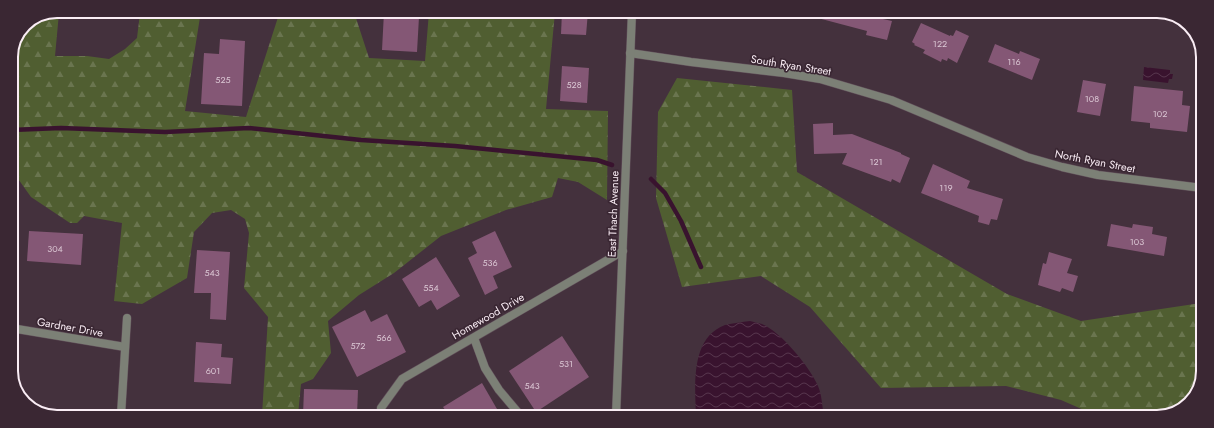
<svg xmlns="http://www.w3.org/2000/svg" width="1214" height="428" font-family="Jost,sans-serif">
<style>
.forest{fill:url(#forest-firs)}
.water{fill:url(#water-waves)}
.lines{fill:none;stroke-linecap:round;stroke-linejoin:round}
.stream{stroke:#39132e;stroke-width:4.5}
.building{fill:#845775}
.minor-casing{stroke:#614f5a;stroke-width:9}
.tertiary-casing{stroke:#614f5a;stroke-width:9}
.minor{stroke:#7c8076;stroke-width:8}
.tertiary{stroke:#7c8076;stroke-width:8}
.labels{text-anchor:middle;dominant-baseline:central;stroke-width:3.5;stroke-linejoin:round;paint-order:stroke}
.number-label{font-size:9px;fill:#dcc8d5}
.street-label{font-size:11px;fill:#faedf5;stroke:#3a2733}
.rim{fill:none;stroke:#faedf5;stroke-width:2}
</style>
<defs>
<pattern id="forest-firs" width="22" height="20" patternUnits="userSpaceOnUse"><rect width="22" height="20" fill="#505e31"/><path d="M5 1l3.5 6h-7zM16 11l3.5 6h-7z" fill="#6a754f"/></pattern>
<pattern id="water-waves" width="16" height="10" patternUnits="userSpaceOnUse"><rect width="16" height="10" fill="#39132e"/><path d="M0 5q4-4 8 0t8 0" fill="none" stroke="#57364d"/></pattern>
</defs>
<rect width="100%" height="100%" fill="#44313d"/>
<g class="forest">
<polygon points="148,11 201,11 185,111 246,117 280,11 354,12 369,58 425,61 429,12 555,12 546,109 608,111 607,200 578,182 558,178 552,197 506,210 441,236 394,273 359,295 328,321 331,353 313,379 301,384 298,415 262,415 268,317 244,288 249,233 245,219 231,210 212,213 194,232 187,278 142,304 114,301 122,223 84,216 77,223 70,223 31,197 11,169 11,54 25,24 55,12 59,13 55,56 87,56 109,59 125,49 137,38 140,13"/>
<polygon points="677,78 792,90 797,172 1007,294 1081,321 1201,303 1201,385 1185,408 1157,417 1100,417 1061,400 1006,386 881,388 810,307 761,276 682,287 656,198 658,112"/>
</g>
<g class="water">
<polygon points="1144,67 1170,70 1170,74 1173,74 1172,79 1169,79 1168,83 1143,80"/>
<path d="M 750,321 C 754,322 758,323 762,324 C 781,332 810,367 818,386 C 822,395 822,406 824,416 L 696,416 C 695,386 690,338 725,325 C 733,323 742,322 750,321 Z"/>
</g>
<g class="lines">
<g class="stream">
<polyline points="11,130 61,128 165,132 249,128 361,140 455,146 597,160 612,165"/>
<polyline points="651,179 665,193 681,221 701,267"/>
</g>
</g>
<g class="building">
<polygon points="384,12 417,12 417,17 419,17 417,52 382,50"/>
<polygon points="562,12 588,12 586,35 561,34"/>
<polygon points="814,13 874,13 884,15 883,19 892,21 887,40 866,35 867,31 814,17"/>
<polygon points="921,23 950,36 950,35 953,36 956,30 969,36 957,63 948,58 947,61 942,59 941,62 923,53 925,50 914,45 915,44 912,42"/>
<polygon points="220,39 245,41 242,106 201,104 204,53 219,54"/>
<polygon points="995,44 1019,54 1020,51 1040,59 1032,80 988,62"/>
<polygon points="562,66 589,68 587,103 560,101"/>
<polygon points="1083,80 1106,84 1100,116 1077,112"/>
<polygon points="1134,86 1183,91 1182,105 1190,106 1187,132 1150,128 1150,123 1131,121"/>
<polygon points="833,123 833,135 852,134 901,153 901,154 910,158 900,183 892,179 891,182 842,164 847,153 814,154 813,124"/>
<polygon points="933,164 970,181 967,188 1003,199 997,220 991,219 989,225 978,222 979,216 921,193"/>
<polygon points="1111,224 1132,228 1133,224 1153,227 1152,234 1167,237 1164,256 1107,246"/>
<polygon points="29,231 83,234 81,265 27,261"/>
<polygon points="495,231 512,267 493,276 498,288 485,295 468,258 477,253 472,242"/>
<polygon points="197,250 230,252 226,320 210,319 211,293 194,293"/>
<polygon points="1049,252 1072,259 1067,273 1078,276 1073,292 1062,288 1060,292 1038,285 1043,263 1046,264"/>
<polygon points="436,257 460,296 437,310 431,300 419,307 402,279"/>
<polygon points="365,310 371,322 387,314 406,352 357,377 332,327"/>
<polygon points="562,336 589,377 536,412 509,371"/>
<polygon points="196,342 222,344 221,357 233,358 231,384 194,382"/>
<polygon points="482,383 501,416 449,415 443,407"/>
<polygon points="304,389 358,390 357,415 303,415"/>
</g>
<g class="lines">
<defs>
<g id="minor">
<polyline points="630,53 691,62 784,73 820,79 891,100 1027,157 1062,167 1098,175 1202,188"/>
<polyline points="11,328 125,347"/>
<polyline points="474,338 485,368 499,390 521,416"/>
<polyline points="121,415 127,318"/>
<polyline points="381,415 381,408 402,379 623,251"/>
</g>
<polyline id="tertiary" points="616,416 632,12"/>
</defs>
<use href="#minor" class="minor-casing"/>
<use href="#tertiary" class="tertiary-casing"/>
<use href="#minor" class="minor"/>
<use href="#tertiary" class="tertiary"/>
</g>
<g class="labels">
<g class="number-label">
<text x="940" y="43">122</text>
<text x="1014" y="61">116</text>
<text x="223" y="79">525</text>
<text x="574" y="84">528</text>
<text x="1092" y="98">108</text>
<text x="1160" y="113">102</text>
<text x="876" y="161">121</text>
<text x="946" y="187">119</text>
<text x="1137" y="241">103</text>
<text x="55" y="248">304</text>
<text x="490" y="262">536</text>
<text x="212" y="272">543</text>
<text x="431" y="287">554</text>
<text x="384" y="337">566</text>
<text x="358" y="345">572</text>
<text x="566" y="363">531</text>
<text x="213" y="370">601</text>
<text x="532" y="385">543</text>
</g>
<g class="street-label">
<text transform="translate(791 65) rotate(9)">South Ryan Street</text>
<text transform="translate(1095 161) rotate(11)">North Ryan Street</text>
<text transform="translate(613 214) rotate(-88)">East Thach Avenue</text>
<text transform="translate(488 316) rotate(-30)">Homewood Drive</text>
<text transform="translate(70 327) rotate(10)">Gardner Drive</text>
</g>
</g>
<path d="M0 0H1214V428H0ZM57 18H1157A39 39 0 0 1 1196 57V371A39 39 0 0 1 1157 410H57A39 39 0 0 1 18 371V57A39 39 0 0 1 57 18Z" fill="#3a2733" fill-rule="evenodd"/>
<path class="rim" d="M57 18H1157A39 39 0 0 1 1196 57V371A39 39 0 0 1 1157 410H57A39 39 0 0 1 18 371V57A39 39 0 0 1 57 18Z"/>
</svg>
